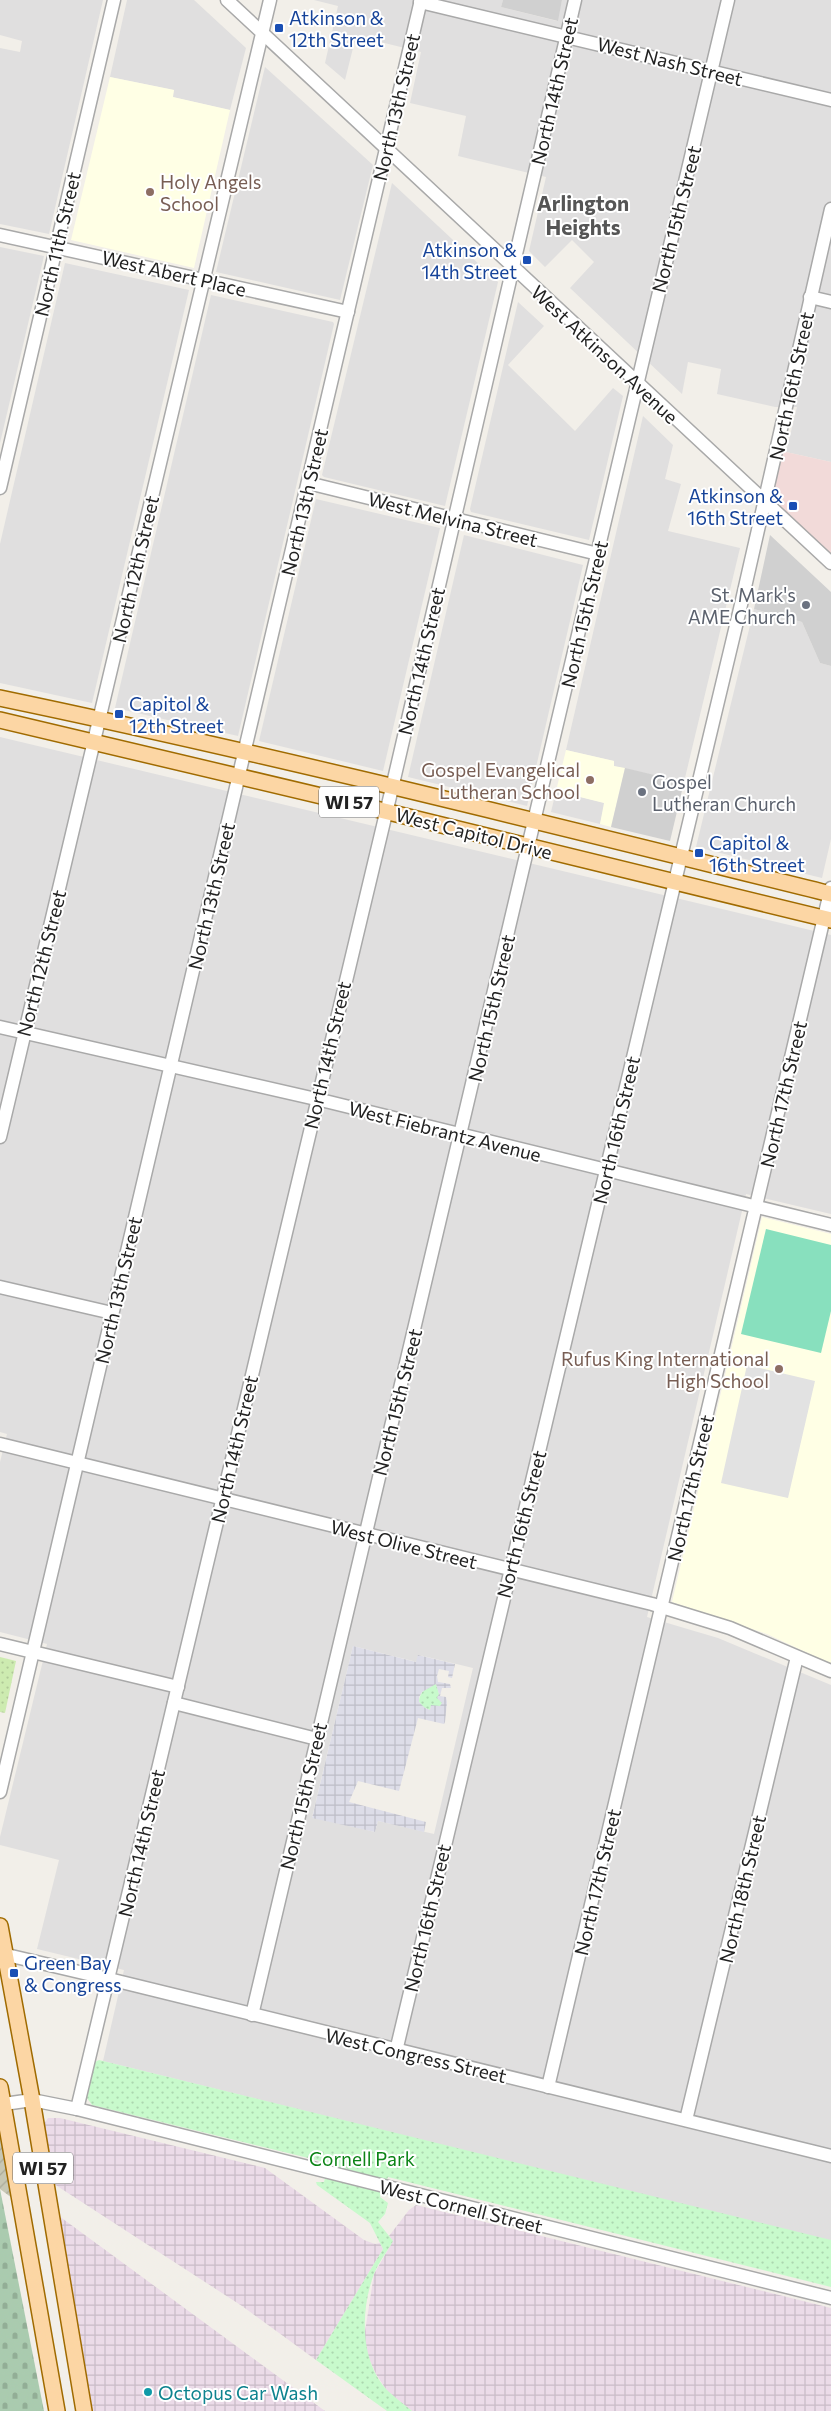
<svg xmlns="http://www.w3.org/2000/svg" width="831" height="2411" font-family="Commissioner,sans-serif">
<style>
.residential{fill:#e0dfdf;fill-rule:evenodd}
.commercial{fill:#f2dad9}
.industrial{fill:url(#industrial-grid)}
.education{fill:#ffffe5}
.religious{fill:#d0d0d0}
.construction{fill:url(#construction-furrows)}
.grass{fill:url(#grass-dots)}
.cemetery{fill:url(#cemetery-stones)}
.park{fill:url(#park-dots)}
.pitch{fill:#88e0be}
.parking{fill:#e2e2e2}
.plaza{fill:url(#plaza-grid);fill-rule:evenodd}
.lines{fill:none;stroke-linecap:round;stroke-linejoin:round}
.minor-casing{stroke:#a9a9a9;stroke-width:15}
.major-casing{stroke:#a06b00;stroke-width:18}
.minor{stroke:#fff;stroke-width:12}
.major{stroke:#fcd6a4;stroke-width:15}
.transit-dot{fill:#1a4fb4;stroke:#fff;stroke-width:2}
.education-dot{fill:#8d6e63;stroke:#fff;stroke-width:2}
.worship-dot{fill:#6b7280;stroke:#fff;stroke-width:2}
.culture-dot{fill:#0f9aa8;stroke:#fff;stroke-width:2}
.labels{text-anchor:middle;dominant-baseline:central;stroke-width:4;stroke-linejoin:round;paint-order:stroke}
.shield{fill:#fff;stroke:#646464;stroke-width:1}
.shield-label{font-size:18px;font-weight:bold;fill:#222}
.transit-label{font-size:19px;fill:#164399;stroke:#fff;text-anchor:start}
.street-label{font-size:19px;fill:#222;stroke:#fff}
.education-label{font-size:19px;fill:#785e54;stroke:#fff;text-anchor:end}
.worship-label{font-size:19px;fill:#5b616d;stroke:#fff;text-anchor:end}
.park-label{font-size:19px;fill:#0c8416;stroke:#fff}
.culture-label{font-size:19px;fill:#0d838f;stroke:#fff;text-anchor:start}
.quarter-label{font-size:21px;font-weight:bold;fill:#555;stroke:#fff}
</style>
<defs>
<pattern id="industrial-grid" width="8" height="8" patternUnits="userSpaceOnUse" patternTransform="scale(1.25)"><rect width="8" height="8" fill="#ebdbe8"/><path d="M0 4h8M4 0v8" fill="none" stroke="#c9bcc7"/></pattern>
<pattern id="construction-furrows" width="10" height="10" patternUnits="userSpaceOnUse" patternTransform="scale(1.25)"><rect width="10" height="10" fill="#c7c7b4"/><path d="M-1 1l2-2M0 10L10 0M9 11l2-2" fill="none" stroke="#abab9a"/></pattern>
<pattern id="grass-dots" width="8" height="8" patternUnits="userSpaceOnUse" patternTransform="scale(1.25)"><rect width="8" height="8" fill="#cdebb0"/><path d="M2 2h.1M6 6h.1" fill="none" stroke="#b0c997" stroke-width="1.8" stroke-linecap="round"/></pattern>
<pattern id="cemetery-stones" width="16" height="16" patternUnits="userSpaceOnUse" patternTransform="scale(1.25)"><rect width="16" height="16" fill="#aacbaf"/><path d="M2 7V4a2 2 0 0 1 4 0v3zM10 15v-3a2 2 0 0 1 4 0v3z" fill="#92ae96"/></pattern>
<pattern id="park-dots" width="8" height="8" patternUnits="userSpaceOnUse" patternTransform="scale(1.25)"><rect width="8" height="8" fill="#c8facc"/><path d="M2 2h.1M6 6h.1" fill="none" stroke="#acd6af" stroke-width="1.8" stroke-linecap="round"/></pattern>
<pattern id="plaza-grid" width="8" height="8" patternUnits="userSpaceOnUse" patternTransform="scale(1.25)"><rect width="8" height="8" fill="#dddde8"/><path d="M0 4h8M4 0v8" fill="none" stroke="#bdbdc7"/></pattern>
</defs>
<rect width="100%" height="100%" fill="#f2efe9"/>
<g class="residential">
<polygon points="0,0 103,0 49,234 0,224 0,48 20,52 22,41 0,35"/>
<polygon points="127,0 194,0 246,48 230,110 172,97 174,90 110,77"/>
<polygon points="314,0 503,0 501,7 557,21 562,0 831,0 831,462 786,452 797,407 775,407 717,394 721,369 688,362 682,394 570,288 594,262 572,240 545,267 529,251 546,177 458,156 466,116 410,103 421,52 356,36 345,80 325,63 338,6"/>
<polygon points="265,67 373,165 340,300 216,272"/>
<polygon points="392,183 498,282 445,506 324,477 322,475"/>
<polygon points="0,247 44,256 0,443"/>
<polygon points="65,263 189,290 92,703 0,683 0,544"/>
<polygon points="211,295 333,322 334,324 238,736 115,708"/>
<polygon points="518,302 544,326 508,365 575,431 613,388 623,396 589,540 471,512 470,509"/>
<polygon points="643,416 673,445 665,479 681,484 668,531 740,548 684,782 613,766 614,761 566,750"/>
<polygon points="316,499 440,528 383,771 259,741"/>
<polygon points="464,535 583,565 527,806 408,777"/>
<polygon points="754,609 802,622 820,663 831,666 831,839 822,878 696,847"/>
<path d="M 0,737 L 831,935 L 831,1214 L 746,1194 L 647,1617 L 718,1638 L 831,1685 L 831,2241 L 103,2061 L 124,1970 L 37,1949 L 59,1860 L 0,1845 L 0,1837 L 47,1644 L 0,1632 L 0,1462 L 7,1434 L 0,1432 ZM 353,1646 L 417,1662 L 419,1655 L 473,1668 L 434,1834 L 378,1821 L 375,1832 L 312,1817 Z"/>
<polygon points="556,791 605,803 600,824 551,812"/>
</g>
<polygon class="commercial" points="777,450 831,462 831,563 764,501"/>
<g class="industrial">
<polygon points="48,2118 60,2118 265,2168 364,2240 375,2244 380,2243 383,2249 316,2360 242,2306 54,2184 44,2124"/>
<polygon points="416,2205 831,2308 831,2411 412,2411 387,2391 376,2374 366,2352 364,2338 374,2274 393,2241 389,2236 409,2210"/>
<polygon points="59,2216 325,2411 90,2411"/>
</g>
<g class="education">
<polygon points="110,77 174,90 173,97 230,110 194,268 71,240"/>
<polygon points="566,750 614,761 614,766 625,768 611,827 600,824 604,803 556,791"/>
<polygon points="762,1217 831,1234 831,1664 767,1634 672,1602"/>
</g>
<g class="religious">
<polygon points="503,0 562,0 558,21 501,7"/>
<polygon points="770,535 831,592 831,666 820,663 802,622 754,609"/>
<polygon points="625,768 684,782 670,841 611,827"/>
</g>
<polygon class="construction" points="0,2132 2,2133 16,2201 0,2189"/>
<polygon class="grass" points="0,1657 16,1661 5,1713 0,1712"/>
<polygon class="cemetery" points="0,2189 44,2411 0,2411"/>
<g class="park">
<path d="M 436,1684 L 442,1703 L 440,1706 L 431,1706 L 430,1710 L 421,1706 L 419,1701 C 420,1691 427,1687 436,1684 Z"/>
<path d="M 99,2060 L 831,2240 L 831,2287 L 388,2177 L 380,2197 L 388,2203 L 385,2214 L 378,2222 L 393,2241 C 387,2252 378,2263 374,2274 C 360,2311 360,2362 388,2391 C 395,2398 404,2404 412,2411 L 387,2411 L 316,2360 L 383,2249 L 370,2223 L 317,2185 L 316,2182 L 324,2182 L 329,2163 L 92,2105 L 87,2098 L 95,2062 Z"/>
</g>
<polygon class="pitch" points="766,1229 831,1245 831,1311 821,1353 741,1334"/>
<polygon class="parking" points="747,1365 815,1381 788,1498 721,1483"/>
<path class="plaza" d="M 353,1646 L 416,1662 L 418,1655 L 455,1664 L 452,1678 L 448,1677 L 449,1671 L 439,1669 L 437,1676 L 438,1682 L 450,1684 L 451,1688 L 442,1688 L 440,1696 L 446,1697 L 447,1702 L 445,1722 L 444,1724 L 418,1718 L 399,1791 L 358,1781 L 349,1802 L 426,1822 L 424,1832 L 378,1821 L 375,1832 L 312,1818 ZM 436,1684 L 439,1694 L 437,1698 L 442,1703 L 440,1706 L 431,1705 L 430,1710 L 425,1708 L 419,1702 L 419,1697 L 422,1692 Z"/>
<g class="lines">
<defs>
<g id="minor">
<polyline points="227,0 831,563"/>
<polyline points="420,2 831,100"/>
<polyline points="0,235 348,312"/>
<polyline points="810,297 831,302"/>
<polyline points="308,483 598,554"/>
<polyline points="0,488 114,0"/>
<polyline points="0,1027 329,1102 831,1225"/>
<polyline points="0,1137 270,0"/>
<polyline points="0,1287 112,1313"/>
<polyline points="0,1444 652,1604 730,1628 831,1671"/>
<polyline points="0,1644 178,1687"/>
<polyline points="174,1703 317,1739"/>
<polyline points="0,1792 421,0"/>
<polyline points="0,1956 7,1955 109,1979 831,2156"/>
<polyline points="252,2015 728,0"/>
<polyline points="396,2051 740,609 831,209"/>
<polyline points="548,2087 831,888"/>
<polyline points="4,2104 32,2100 77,2109 831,2298"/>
<polyline points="77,2109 392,788 575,0"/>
<polyline points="686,2120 797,1657"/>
</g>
<g id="major">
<path d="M 0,698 C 278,756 555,826 831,894"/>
<polyline points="0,720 376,809 831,920"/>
<polyline points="0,1926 32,2100 84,2411"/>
<polyline points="0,2087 57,2411"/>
</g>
</defs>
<use href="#minor" class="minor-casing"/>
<use href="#major" class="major-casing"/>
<use href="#minor" class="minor"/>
<use href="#major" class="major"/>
</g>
<g class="transit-dot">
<rect x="274" y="23" width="10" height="10" rx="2.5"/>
<rect x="522" y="255" width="10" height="10" rx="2.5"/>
<rect x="788" y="501" width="10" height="10" rx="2.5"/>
<rect x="114" y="709" width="10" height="10" rx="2.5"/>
<rect x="694" y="848" width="10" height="10" rx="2.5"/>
<rect x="9" y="1968" width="10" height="10" rx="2.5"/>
</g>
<g class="education-dot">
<circle cx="150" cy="192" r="5"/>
<circle cx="590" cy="780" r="5"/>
<circle cx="779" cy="1369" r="5"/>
</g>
<g class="worship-dot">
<circle cx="806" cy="605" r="5"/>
<circle cx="642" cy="792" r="5"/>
</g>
<circle class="culture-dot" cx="148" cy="2392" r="5"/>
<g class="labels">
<g class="shield">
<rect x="319" y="786.5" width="60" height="31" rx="4"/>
<rect x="13" y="2152.5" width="60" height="31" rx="4"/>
</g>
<g class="shield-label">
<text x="349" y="802">WI 57</text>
<text x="43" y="2168">WI 57</text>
</g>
<g class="transit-label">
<text x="289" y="17">Atkinson &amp;<tspan x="289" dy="22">12th Street</tspan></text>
<text x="517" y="249" text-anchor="end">Atkinson &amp;<tspan x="517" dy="22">14th Street</tspan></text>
<text x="783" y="495" text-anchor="end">Atkinson &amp;<tspan x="783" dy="22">16th Street</tspan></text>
<text x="129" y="703">Capitol &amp;<tspan x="129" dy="22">12th Street</tspan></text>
<text x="709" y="842">Capitol &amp;<tspan x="709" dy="22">16th Street</tspan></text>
<text x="24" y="1962">Green Bay<tspan x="24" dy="22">&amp; Congress</tspan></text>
</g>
<g class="street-label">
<text transform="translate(670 61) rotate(14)">West Nash Street</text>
<text transform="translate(554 91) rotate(-77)">North 14th Street</text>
<text transform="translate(396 107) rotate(-77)">North 13th Street</text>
<text transform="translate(676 219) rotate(-76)">North 15th Street</text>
<text transform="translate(57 244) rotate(-77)">North 11th Street</text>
<text transform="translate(174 273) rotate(13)">West Abert Place</text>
<text transform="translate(605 354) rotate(43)">West Atkinson Avenue</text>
<text transform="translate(791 386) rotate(-78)">North 16th Street</text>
<text transform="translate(304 502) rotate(-77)">North 13th Street</text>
<text transform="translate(453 519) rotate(14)">West Melvina Street</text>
<text transform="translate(135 569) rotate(-77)">North 12th Street</text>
<text transform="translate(584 614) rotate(-77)">North 15th Street</text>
<text transform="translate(421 661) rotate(-77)">North 14th Street</text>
<text transform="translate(474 833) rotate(14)">West Capitol Drive</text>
<text transform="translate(211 896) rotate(-77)">North 13th Street</text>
<text transform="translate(41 963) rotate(-76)">North 12th Street</text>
<text transform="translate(491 1008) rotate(-77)">North 15th Street</text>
<text transform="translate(327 1055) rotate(-77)">North 14th Street</text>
<text transform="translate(783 1094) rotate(-77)">North 17th Street</text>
<text transform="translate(616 1130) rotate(-77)">North 16th Street</text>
<text transform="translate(445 1131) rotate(14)">West Fiebrantz Avenue</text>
<text transform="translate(118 1290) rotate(-77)">North 13th Street</text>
<text transform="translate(397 1402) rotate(-76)">North 15th Street</text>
<text transform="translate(234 1449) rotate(-77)">North 14th Street</text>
<text transform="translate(690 1488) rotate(-77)">North 17th Street</text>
<text transform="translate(521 1524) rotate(-76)">North 16th Street</text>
<text transform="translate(404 1544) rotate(14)">West Olive Street</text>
<text transform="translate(303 1796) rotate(-77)">North 15th Street</text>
<text transform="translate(141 1843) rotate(-77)">North 14th Street</text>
<text transform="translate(597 1882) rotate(-77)">North 17th Street</text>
<text transform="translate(742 1889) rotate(-77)">North 18th Street</text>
<text transform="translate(427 1918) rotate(-77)">North 16th Street</text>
<text transform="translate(416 2055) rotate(13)">West Congress Street</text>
<text transform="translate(461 2206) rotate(14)">West Cornell Street</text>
</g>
<g class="education-label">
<text x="160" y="181" text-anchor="start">Holy Angels<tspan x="160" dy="22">School</tspan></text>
<text x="580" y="769">Gospel Evangelical<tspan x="580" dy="22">Lutheran School</tspan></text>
<text x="769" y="1358">Rufus King International<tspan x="769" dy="22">High School</tspan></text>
</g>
<g class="worship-label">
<text x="796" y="594">St. Mark's<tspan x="796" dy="22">AME Church</tspan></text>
<text x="652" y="781" text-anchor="start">Gospel<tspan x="652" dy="22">Lutheran Church</tspan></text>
</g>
<g class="park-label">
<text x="362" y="2158">Cornell Park</text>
</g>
<g class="culture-label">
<text x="158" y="2392">Octopus Car Wash</text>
</g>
<g class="quarter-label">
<text x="583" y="202">Arlington<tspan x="583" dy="24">Heights</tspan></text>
</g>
</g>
</svg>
